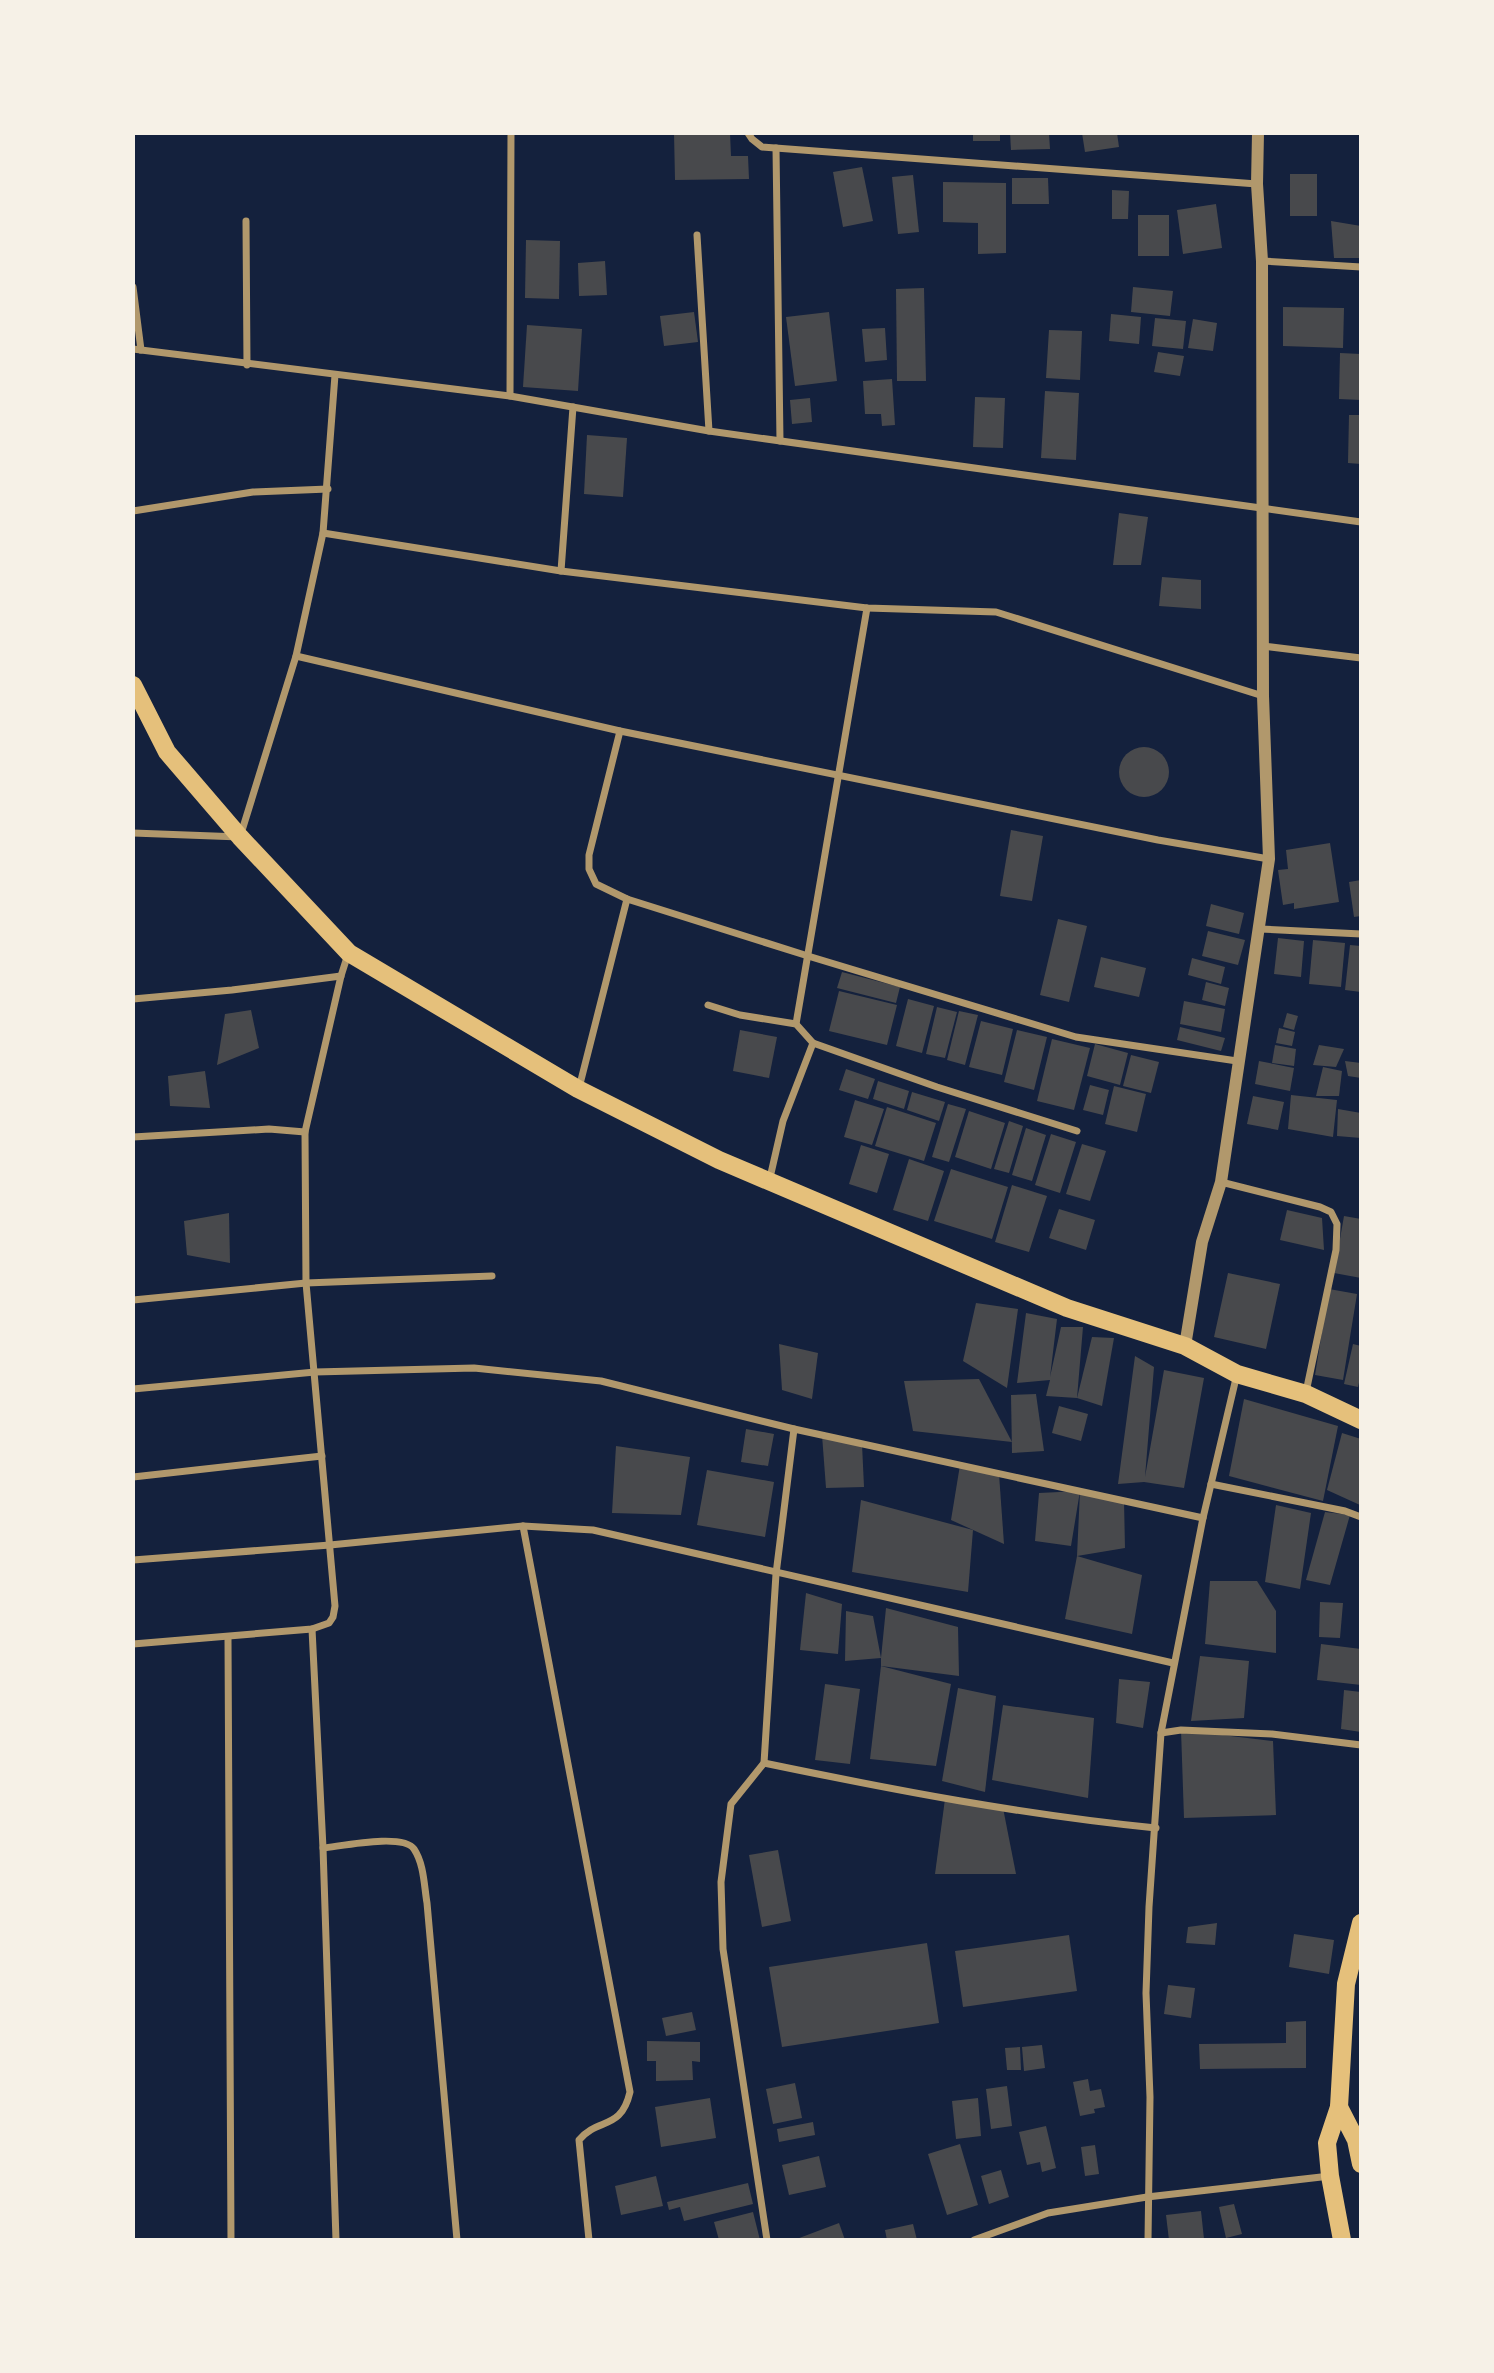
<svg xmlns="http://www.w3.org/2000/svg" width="1494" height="2373" font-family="Figtree,sans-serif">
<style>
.building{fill:#48494c}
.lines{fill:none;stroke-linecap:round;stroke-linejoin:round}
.minor{stroke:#b1986c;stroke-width:7}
.tertiary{stroke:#b1986c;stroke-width:12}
.primary{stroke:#e5c07b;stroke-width:18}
</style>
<rect width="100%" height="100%" fill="#14213d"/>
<g class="building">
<polygon points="674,133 730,133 731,156 748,156 749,179 675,180"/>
<rect x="973" y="133" width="27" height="8"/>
<polygon points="1010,133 1049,133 1050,149 1011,150"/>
<polygon points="1082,133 1117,133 1119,147 1085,152"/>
<polygon points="862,167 873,221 843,227 833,172"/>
<rect x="1290" y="174" width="27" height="42"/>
<polygon points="913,175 919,232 898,234 892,177"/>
<polygon points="1012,178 1048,178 1049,204 1012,204"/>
<polygon points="943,182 1006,183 1006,253 978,254 978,223 943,222"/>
<polygon points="1112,190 1129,191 1128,219 1112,219"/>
<polygon points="1216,204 1222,248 1183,254 1177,210"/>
<rect x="1138" y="215" width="31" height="41"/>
<polygon points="1331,221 1361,226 1361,258 1334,258"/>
<polygon points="526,240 560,241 559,299 525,298"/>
<polygon points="605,261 607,295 579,296 578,263"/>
<polygon points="1133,287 1173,291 1170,316 1131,312"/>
<polygon points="924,288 926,381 897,381 896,289"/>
<polygon points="1283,307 1344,308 1343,348 1283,346"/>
<polygon points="694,312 698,342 664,346 660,316"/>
<polygon points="829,312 837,381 795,386 786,317"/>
<polygon points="1111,314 1141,317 1139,344 1109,341"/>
<polygon points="1155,318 1186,321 1183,349 1152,346"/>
<polygon points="1193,319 1217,323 1213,351 1188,348"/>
<polygon points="527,325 582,329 578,391 523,387"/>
<polygon points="885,328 887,360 865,362 862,329"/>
<polygon points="1049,330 1082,331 1080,380 1046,378"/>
<polygon points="1158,352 1184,356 1180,376 1154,372"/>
<polygon points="1340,353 1361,354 1361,400 1339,399"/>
<polygon points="892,379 895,425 882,426 881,414 865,414 863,381"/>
<polygon points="1045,391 1079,393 1076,460 1041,458"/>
<polygon points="975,397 1005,398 1003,448 973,447"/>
<polygon points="810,398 812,422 792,424 790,400"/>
<polygon points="1349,415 1361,415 1361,464 1348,463"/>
<polygon points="587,435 627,438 623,497 584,494"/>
<polygon points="1119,513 1148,517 1141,565 1113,565"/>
<polygon points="1162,577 1201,580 1201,609 1159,606"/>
<circle cx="1144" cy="772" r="25"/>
<polygon points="1011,830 1043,836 1032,901 1000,896"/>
<polygon points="1330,843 1339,902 1294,909 1294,903 1283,905 1278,870 1288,869 1286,850"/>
<polygon points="1361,880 1361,916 1354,917 1349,882"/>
<polygon points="1211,904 1244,913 1239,934 1206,926"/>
<polygon points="1058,919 1087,926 1069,1002 1040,995"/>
<polygon points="1208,931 1245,940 1238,965 1202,956"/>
<polygon points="1278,938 1304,941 1301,977 1274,974"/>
<polygon points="1313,940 1345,943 1341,987 1309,984"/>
<polygon points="1350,945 1361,946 1361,992 1345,990"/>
<polygon points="1101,957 1146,968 1139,997 1094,987"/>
<polygon points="1192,958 1225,967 1221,984 1188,975"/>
<polygon points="842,972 900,987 896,1003 837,988"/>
<polygon points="1206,982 1229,988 1225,1006 1202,1000"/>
<polygon points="839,991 897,1005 887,1045 829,1031"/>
<polygon points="908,999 934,1006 922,1053 896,1046"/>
<polygon points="1184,1001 1225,1009 1221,1032 1180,1024"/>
<polygon points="937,1007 957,1012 945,1058 926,1054"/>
<polygon points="251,1010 259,1048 217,1065 225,1014"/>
<polygon points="959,1011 978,1015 965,1065 947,1060"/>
<polygon points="1287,1013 1298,1016 1294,1030 1283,1027"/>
<polygon points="981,1021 1013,1029 1002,1075 969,1067"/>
<polygon points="1180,1027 1225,1038 1221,1051 1177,1040"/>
<polygon points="1279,1028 1295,1032 1292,1046 1276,1043"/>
<polygon points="740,1030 777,1037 769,1078 733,1071"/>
<polygon points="1017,1030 1047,1037 1034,1090 1004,1082"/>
<polygon points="1052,1039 1090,1048 1074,1110 1037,1101"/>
<polygon points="1095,1044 1128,1053 1120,1085 1087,1076"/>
<polygon points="1275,1045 1296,1049 1294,1066 1272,1063"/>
<polygon points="1319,1045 1344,1049 1336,1067 1313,1065"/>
<polygon points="1131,1055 1159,1062 1151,1093 1123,1086"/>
<polygon points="1259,1061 1294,1068 1290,1091 1255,1084"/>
<polygon points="1345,1061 1361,1063 1361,1078 1348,1076"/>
<polygon points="1323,1067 1342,1071 1339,1096 1316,1096"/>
<polygon points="846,1069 875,1079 868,1099 839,1090"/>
<polygon points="205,1071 210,1108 170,1106 168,1076"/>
<polygon points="878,1081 909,1091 904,1109 873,1099"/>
<polygon points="1090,1085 1109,1090 1103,1115 1083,1110"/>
<polygon points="1114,1086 1146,1094 1137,1132 1105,1124"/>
<polygon points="912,1092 945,1102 939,1121 907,1110"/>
<polygon points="1291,1095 1337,1100 1333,1137 1288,1129"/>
<polygon points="1253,1096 1284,1102 1278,1130 1247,1124"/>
<polygon points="855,1100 884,1109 872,1145 844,1137"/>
<polygon points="948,1104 966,1109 949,1162 932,1157"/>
<polygon points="887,1107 936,1123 924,1161 875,1146"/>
<polygon points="1338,1109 1361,1113 1361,1138 1337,1136"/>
<polygon points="969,1111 1005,1123 991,1169 955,1157"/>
<polygon points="1009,1121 1023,1126 1009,1173 994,1169"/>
<polygon points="1026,1128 1046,1135 1032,1181 1012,1175"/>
<polygon points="1051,1134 1076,1142 1060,1193 1035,1185"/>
<polygon points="1082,1144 1106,1151 1090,1201 1066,1194"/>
<polygon points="861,1145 889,1154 877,1193 849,1184"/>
<polygon points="909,1159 944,1171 928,1221 893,1210"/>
<polygon points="951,1169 1008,1187 992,1239 934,1221"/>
<polygon points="1012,1185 1047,1196 1029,1252 995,1242"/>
<polygon points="1059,1209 1095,1220 1086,1250 1049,1238"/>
<polygon points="1287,1210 1322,1218 1324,1250 1280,1240"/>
<polygon points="229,1213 230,1263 187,1255 184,1221"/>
<polygon points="1344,1216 1361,1219 1361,1278 1334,1273"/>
<polygon points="1228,1273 1280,1284 1266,1349 1214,1337"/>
<polygon points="1329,1289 1357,1294 1343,1380 1315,1375"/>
<polygon points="976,1303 1018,1309 1007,1388 963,1361"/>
<polygon points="1026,1313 1057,1319 1050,1377 1061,1327 1083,1327 1077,1398 1046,1396 1050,1380 1017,1383"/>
<polygon points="1092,1337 1114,1338 1102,1406 1077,1398"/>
<polygon points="779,1344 818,1353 812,1399 782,1390"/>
<polygon points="1353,1344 1361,1346 1361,1374 1358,1387 1344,1384"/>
<polygon points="1135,1356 1154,1367 1145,1477 1164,1370 1204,1378 1184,1488 1144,1482 1118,1484"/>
<polygon points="979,1379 1012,1442 913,1431 904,1381"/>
<polygon points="1036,1394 1044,1451 1012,1453 1011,1395"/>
<polygon points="1244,1399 1338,1426 1323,1501 1229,1476"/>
<polygon points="1059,1406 1088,1414 1081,1441 1052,1433"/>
<polygon points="746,1429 774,1434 768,1466 741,1462"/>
<polygon points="1342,1433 1361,1439 1360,1505 1327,1490"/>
<polygon points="822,1435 862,1444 864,1487 826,1488"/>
<polygon points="616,1446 690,1457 681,1515 612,1513"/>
<polygon points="960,1465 999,1474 1004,1544 951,1520"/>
<polygon points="707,1470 774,1482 765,1537 697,1525"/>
<polygon points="1080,1491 1124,1501 1125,1548 1077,1556 1080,1491 1071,1546 1035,1541 1039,1493"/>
<polygon points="861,1500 973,1530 968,1592 852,1572"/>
<polygon points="1276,1505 1311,1513 1300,1589 1265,1582"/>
<polygon points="1325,1512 1350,1515 1330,1585 1306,1580"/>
<polygon points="1077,1556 1142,1575 1132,1634 1065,1619"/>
<polygon points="1210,1581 1257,1581 1276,1611 1276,1653 1205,1644"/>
<polygon points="806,1593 842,1604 838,1654 800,1650"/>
<polygon points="1320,1602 1343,1603 1340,1638 1319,1637"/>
<polygon points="886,1608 958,1627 959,1676 881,1666 881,1658 845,1661 846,1611 873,1616 881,1658"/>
<polygon points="1321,1644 1361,1649 1361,1685 1317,1680"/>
<polygon points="1200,1656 1249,1661 1244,1718 1191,1721"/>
<polygon points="881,1666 951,1684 936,1766 870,1759"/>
<polygon points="1119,1679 1150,1682 1143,1728 1116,1723"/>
<polygon points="825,1684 860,1689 850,1764 815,1760"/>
<polygon points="958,1688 996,1696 985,1792 942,1781"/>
<polygon points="1344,1690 1361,1692 1361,1732 1341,1729"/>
<polygon points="1003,1705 1094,1718 1088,1798 992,1780"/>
<polygon points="1181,1730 1273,1741 1276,1815 1184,1818"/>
<polygon points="945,1799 1003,1808 1016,1874 935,1874"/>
<polygon points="778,1850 791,1921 762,1927 749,1855"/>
<polygon points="1217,1923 1215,1945 1186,1943 1188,1927"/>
<polygon points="1294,1934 1334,1940 1329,1974 1289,1967"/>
<polygon points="1069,1935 1077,1991 963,2007 955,1951"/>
<polygon points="927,1943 939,2023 782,2047 769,1967"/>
<polygon points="1168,1985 1195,1988 1191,2018 1164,2014"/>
<polygon points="692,2012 696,2030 666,2036 662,2018"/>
<polygon points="1306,2021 1306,2068 1200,2069 1199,2044 1286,2043 1286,2022"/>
<polygon points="647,2041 700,2042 700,2062 692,2061 693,2080 656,2081 656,2061 647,2061"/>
<polygon points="1042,2045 1045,2068 1024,2071 1022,2047"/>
<polygon points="1020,2047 1021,2070 1007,2070 1005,2048"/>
<polygon points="1088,2079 1090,2091 1101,2089 1105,2107 1094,2109 1095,2113 1080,2116 1073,2082"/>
<polygon points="795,2083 802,2118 773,2124 766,2089"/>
<polygon points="1007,2086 1012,2126 991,2129 986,2089"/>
<polygon points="710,2098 716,2138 661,2147 655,2107"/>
<polygon points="978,2098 981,2136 956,2139 952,2101"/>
<polygon points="813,2122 815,2135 779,2142 777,2129"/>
<polygon points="1046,2126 1056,2168 1042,2172 1040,2162 1027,2165 1019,2132"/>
<polygon points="960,2144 978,2205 947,2215 928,2154"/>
<polygon points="1095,2145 1099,2174 1085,2176 1081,2147"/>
<polygon points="819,2156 826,2187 789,2195 782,2165"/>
<polygon points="1001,2170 1009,2197 989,2204 981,2176"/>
<polygon points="656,2176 663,2206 621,2215 615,2186"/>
<polygon points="748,2183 753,2204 684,2221 680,2207 669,2210 667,2202"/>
<polygon points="1234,2204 1242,2234 1226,2238 1219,2207"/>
<polygon points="1201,2211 1204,2239 1169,2240 1166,2215"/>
<polygon points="753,2212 760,2240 719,2240 714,2222"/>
<polygon points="839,2223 845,2240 794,2240"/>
<polygon points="913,2224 917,2240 887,2240 885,2230"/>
</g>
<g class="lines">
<g class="minor">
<polyline points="748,133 752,139 762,147 1257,184"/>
<polyline points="776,148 780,441"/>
<polyline points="246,221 247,365"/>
<polyline points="697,235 709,431"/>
<polyline points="1262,261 1361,267"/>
<polyline points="133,287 141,350"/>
<polyline points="133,349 510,396 709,431 1361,522"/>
<polyline points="510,396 511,133"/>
<polyline points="133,511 253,492 328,489"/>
<polyline points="323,533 561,571 867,608 996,612 1263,696"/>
<polyline points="561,571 573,407"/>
<polyline points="1263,646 1361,658"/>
<polyline points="296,656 620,731 1158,840 1269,859"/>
<polyline points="620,731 589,855 589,869 596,884 627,899 808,956 1076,1037 1237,1061"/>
<polyline points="133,833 240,837 296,656 323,533 335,375"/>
<polyline points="1260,929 1361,934"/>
<polyline points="133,999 232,990 341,976"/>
<polyline points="708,1005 740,1015 796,1024 813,1043 783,1121 769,1182"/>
<polyline points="796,1024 867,608"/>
<polyline points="813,1043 937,1087 1077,1131"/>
<polyline points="579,1088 627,899"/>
<polyline points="133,1137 269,1129 305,1132"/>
<polyline points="1221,1182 1320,1207 1331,1212 1337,1224 1336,1250 1306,1392"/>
<polyline points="133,1300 306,1283 492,1276"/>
<polyline points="133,1389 315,1372 474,1368 601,1381 794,1429 1203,1518"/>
<polyline points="133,1477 322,1456"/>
<polyline points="1211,1484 1345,1511 1361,1517"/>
<path d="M 523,1526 L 630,2092 C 621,2131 598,2117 579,2140 L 589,2240"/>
<polyline points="133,1560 330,1545 523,1526 593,1530 1173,1663"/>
<polyline points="312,1629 323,1848 336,2240"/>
<polyline points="228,1638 231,2240"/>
<polyline points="133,1644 312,1629 329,1623 333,1617 335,1606 306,1283 305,1132 341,976 348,954"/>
<polyline points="1161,1733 1181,1730 1272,1734 1361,1745"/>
<path d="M 764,1763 C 894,1790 1024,1815 1156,1828"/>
<path d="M 323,1848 C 342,1846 403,1833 414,1849 C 424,1864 424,1885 427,1903 L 457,2240"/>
<polyline points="767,2240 723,1949 721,1882 731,1804 764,1763 776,1574 794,1429"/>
<polyline points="974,2240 1048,2213 1147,2197 1330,2176"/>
<polyline points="1148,2240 1150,2097 1146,1993 1149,1907 1161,1733 1203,1518 1237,1374"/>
</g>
<polyline class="tertiary" points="1185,1346 1202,1242 1221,1182 1269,859 1263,696 1262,261 1257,184 1258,133"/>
<g class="primary">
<polyline points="133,685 167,752 240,837 349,953 578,1089 719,1160 1067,1308 1185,1346 1237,1374 1306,1394 1361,1420"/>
<polyline points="1339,2107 1356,2140 1361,2164"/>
<polyline points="1342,2240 1330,2176 1327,2143 1339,2107 1346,1984 1361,1923"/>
</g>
</g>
<rect width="1494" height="2373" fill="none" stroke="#f6f1e7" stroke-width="270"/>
</svg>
